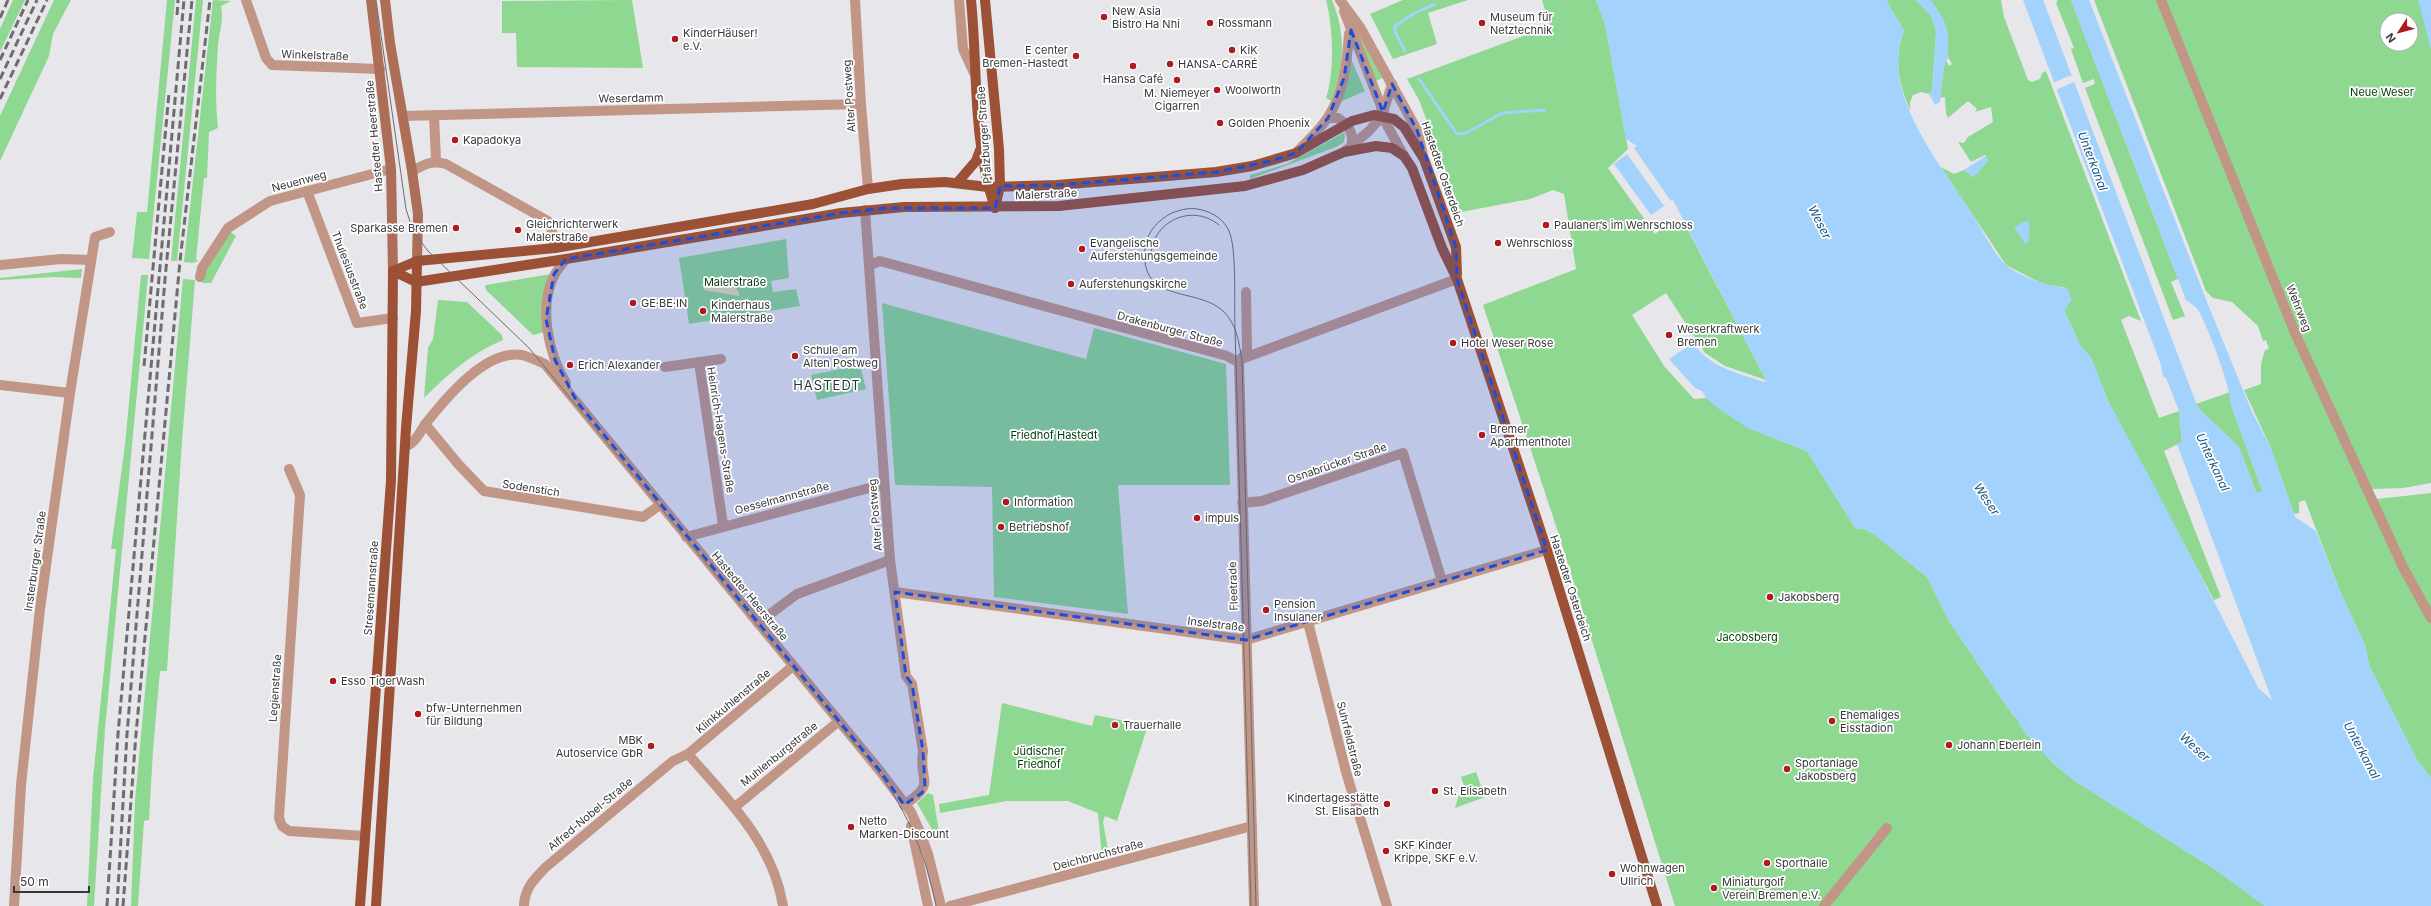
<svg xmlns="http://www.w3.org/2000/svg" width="2431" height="906" font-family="Inter,sans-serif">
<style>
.green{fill:#8ed891;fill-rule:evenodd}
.sand{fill:#e7ddb8}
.water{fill:#a3d2fc}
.pier{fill:#e7e6ea}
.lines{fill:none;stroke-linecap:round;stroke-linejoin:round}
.stream{stroke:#a3d2fc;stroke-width:3}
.minor{stroke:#c29687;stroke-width:10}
.secondary{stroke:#ad6e58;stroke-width:10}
.primary{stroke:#9c5035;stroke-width:10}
.tram{stroke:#6d6d6f;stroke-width:1}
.rail{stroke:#6d6d6f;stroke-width:3;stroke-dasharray:8 4;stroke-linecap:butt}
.marked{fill:#1d4ed8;fill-opacity:0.2;stroke:#1d4ed8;stroke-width:3;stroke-dasharray:8 5;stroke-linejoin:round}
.poi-dot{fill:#ad1a20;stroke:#fff;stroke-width:1.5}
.labels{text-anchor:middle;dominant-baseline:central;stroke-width:3.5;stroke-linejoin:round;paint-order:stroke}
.poi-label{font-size:11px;fill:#383839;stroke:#fff;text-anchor:start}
.street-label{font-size:11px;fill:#383839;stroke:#fff}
.park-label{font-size:11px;fill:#003a0a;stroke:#fff}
.water-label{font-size:12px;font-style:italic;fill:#1b5582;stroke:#fff}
.quarter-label{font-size:13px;letter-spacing:1px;fill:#323235;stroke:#fff}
</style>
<rect width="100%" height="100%" fill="#e7e6ea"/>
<g class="green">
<polygon points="13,0 25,0 0,52 0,29"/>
<polygon points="54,0 71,0 53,34 49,56 0,161 0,116"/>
<polygon points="167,0 175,0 149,259 132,258 137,212 147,212"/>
<polygon points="196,0 203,0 177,261 171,261"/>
<path d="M 213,0 L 231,1 L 221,6 C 224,21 219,32 218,46 C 216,74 215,101 218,128 L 209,132 L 207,178 L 204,178 L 196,260 L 199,261 L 193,263 L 184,262 Z"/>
<polygon points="632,0 643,68 517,67 516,33 502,33 502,1"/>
<path d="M 1326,0 L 1332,0 C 1346,34 1345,67 1331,101 L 1326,98 C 1335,72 1333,27 1326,0 Z"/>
<polygon points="1403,0 1468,0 1428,13 1437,44 1393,59 1370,14"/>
<path d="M 1542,0 L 1596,0 L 1605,24 L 1628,149 L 1608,168 L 1655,234 C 1668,225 1677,218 1689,232 L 1766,380 L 1725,366 L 1705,353 L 1666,293 L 1632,315 L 1664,366 L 1694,399 L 1706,398 L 1748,428 L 1807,451 L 1856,529 L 1863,528 L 1875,535 L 1927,577 L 1949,621 L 2012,714 L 2021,722 L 2027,735 L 2054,764 L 2075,781 L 2219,872 L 2265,906 L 1675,906 L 1559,535 L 1483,305 L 1576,269 L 1564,194 L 1553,190 L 1530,199 L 1461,212 L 1419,100 L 1407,79 L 1550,26 Z"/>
<path d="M 1886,0 L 1916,0 L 1932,17 L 1936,32 L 1932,91 L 1929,94 L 1921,92 L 1913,95 L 1910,102 L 1910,110 C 1899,84 1893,59 1904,31 Z"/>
<path d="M 1930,0 L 2001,0 L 2004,17 L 2028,80 L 2032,82 L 2040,79 L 2042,73 L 2046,71 L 2141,321 L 2129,316 L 2121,320 L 2159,418 L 2179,411 L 2182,442 L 2164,451 L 2221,597 L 2214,600 L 2109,403 L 2091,358 L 2080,345 L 2064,310 L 2067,288 L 2043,284 L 2006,265 L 1941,167 L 1954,174 L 1964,170 L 1973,177 L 1988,161 L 1985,155 L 1971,162 L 1958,142 L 1964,143 L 1968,137 L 1993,122 L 1991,107 L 1975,112 L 1977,109 L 1968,101 L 1948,118 L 1946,113 L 1945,97 L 1940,98 L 1945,59 L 1949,66 L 1952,64 C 1946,55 1948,50 1948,40 C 1948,24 1939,11 1930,0 Z"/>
<polygon points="2058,0 2071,0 2178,279 2171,282 2185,316 2173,320 2085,88 2095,84 2094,79 2083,83 2071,49 2074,48 2056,3"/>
<polygon points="2094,0 2157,0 2368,500 2431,493 2431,778 2417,760 2369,665 2365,645 2339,589 2305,500 2299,502 2299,513 2294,514 2270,446 2244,390 2261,384 2261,364 2265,350 2269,349 2266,340 2263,341 2258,326 2232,302 2213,298 2206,291"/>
<path d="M 2165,0 L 2431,0 L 2431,483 L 2403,488 L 2372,489 L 2299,331 ZM 2387,20 L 2411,20 L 2411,44 L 2387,44 Z"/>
<polygon points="1353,24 1383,78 1376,81"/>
<polygon points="1351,59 1365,91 1340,102"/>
<polygon points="1345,132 1344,142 1336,147 1250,179 1250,175 1287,164"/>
<polygon points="229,231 236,236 211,283 202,283 203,275"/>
<polygon points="786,239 789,278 771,281 773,292 796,289 800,306 689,324 679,258"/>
<polygon points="82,269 81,278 53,277 0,280 0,278"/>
<polygon points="551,274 544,332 533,335 486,290 485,287 486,285"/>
<polygon points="141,275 148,275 148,277 105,729 94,906 87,906 93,779 116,549 111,549 125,445"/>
<polygon points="183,279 195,280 182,441 167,671 160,671 153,750 149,820 144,821 138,906 131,906 135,801"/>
<path d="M 438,300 L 467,302 L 502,335 L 503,340 C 471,353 448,374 424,398 L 428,348 L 433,339 Z"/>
<polygon points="882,303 1086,359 1094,328 1226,364 1230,485 1118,485 1128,614 994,597 992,487 895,485"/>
<polygon points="860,365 866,389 817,400 811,375"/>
<polygon points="2230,392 2230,402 2262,490 2260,493 2256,492 2239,447 2200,410 2196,404"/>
<polygon points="1002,703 1092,726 1095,715 1130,722 1147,728 1117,821 1105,816 1103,822 1109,855 1102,857 1098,813 1068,801 1007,801 940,813 939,804 989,795"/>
<polygon points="1476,772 1485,797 1455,808 1460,791 1465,789 1461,777"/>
<polygon points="928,793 933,795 940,838 937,838 917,803"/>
</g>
<path class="sand" d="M 711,277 C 721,279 739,284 739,296 L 703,290 Z"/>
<g class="water">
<path d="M 1596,0 L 1886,0 L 1904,31 C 1879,91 1938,161 1969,209 C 1979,224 1993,253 2006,265 C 2018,276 2051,287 2067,288 L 2072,300 L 2064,310 L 2080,345 L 2091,357 L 2109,403 L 2154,485 L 2259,689 L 2272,700 L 2177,444 L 2182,442 L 2179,411 L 2166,378 L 2163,376 L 2161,365 L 2023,0 L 2043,0 L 2198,408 L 2239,447 L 2256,492 L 2260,493 L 2262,490 L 2230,402 C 2231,387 2207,325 2198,310 C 2196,306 2190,303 2186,300 L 2071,0 L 2089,0 L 2209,307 L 2252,412 L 2270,446 L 2295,517 L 2316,531 L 2339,589 L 2365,645 L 2369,665 L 2417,760 L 2431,778 L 2431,906 L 2265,906 L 2219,872 L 2075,781 C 2058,768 2039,750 2026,734 C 2020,727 2019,720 2012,714 L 1949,621 L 1927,577 L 1875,535 L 1863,528 L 1856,529 L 1807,451 L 1748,428 L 1720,410 L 1706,398 L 1702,391 L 1695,388 L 1669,359 L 1693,343 C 1711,368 1735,372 1764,382 L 1766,380 L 1673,200 L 1671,201 L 1634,148 L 1637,146 L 1626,139 L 1605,24 Z"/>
<path d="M 1916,0 L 1930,0 C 1939,11 1949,25 1948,40 C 1948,48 1947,52 1949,59 L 1945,60 L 1940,102 L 1935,105 L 1929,94 L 1932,91 L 1936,32 L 1932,17 Z"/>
<polygon points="2418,0 2431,0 2431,50"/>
<polygon points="1627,154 1664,206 1651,215 1614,164"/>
<polygon points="1984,157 1986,157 1988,161 1973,177 1964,170"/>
<polygon points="2028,220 2030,228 2028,242 2025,244 2014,227"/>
</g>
<polygon class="pier" points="2069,76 2074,76 2076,81 2058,89 2055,89 2053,84 2055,82"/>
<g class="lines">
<g class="stream">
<polyline points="1405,51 1395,32 1395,26 1413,14 1435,4"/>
<polyline points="1419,79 1457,134 1466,133 1502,113 1545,110"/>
</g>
<g class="minor">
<polyline points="246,0 266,58 272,65 380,69"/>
<polyline points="855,0 861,104 868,189"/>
<polyline points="959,0 963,49 974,73"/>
<polyline points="1340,0 1360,27 1417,130 1423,155"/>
<polyline points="2161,0 2295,333 2403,567 2431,618"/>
<polyline points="1344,11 1381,106 1382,116 1404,156"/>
<polyline points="434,115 436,161"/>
<polyline points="403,116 861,104"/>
<path d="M 1328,118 L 1338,118 C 1348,125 1353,131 1352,143"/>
<path d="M 1297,152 C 1307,141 1320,130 1328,117 C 1344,93 1347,62 1349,34 L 1351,30"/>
<polyline points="1344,152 1369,131 1382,116 1392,84"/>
<path d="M 412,171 C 425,164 432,160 446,164 L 548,221 L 551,226 L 555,248"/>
<polyline points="307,191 357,323 393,318"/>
<path d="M 865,210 L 890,560 L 906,676 L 912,684 L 923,751 C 918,783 938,782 904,805"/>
<polyline points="0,265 61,259 91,260"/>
<polyline points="870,265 880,261 1227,356 1236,361 1457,279"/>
<polyline points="200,277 202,268 228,228 270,201 391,169"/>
<polyline points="1246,292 1247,351 1239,362 1254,906"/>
<polyline points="699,362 723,525"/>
<polyline points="665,367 721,359"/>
<path d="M 566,383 C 548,353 538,306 555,274 C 558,269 562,264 566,259"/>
<polyline points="0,385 70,393"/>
<polyline points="425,424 459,465 484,491 643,517 660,505"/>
<path d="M 405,447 C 417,442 419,432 427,422 C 446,398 486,349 522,355 C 530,357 538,361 545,364 L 880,771 L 911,812 L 920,832 L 928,854 L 941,906"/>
<polyline points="289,469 300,495 279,818 282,826 289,831 365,836"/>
<polyline points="1242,503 1262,501 1403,453 1442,581"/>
<polyline points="686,537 884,484"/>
<polyline points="895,592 1246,640 1547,550"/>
<polyline points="1308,622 1346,772 1387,906"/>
<polyline points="758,623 797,594 890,560"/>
<path d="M 688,754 C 728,800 773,843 783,906"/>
<polyline points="735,807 839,721"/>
<polyline points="911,826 928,906"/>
<polyline points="14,906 21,785 40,609 70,393 95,237 110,232"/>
<path d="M 524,906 C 524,889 535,878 546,867 L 673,761 L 688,754 L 793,666"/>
<polyline points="950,906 1252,826"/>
<polyline points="1824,906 1887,828"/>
</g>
<g class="secondary">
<polyline points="371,0 391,169 393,271"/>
<polyline points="385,0 390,43 412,171 418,214 417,261"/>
</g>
<g class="primary">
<path d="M 971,0 C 978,70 972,140 995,208"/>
<polyline points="985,0 999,149 1000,186 995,208"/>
<polyline points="957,183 976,161 980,150"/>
<polyline points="393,271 416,282 566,259 841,213 904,207 1059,206 1245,186 1303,170 1344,152 1376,146 1392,148 1404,156 1412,168 1442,248 1457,279 1547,550 1657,906"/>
<polyline points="393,271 417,261 555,248 813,204 868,189 902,184 945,182 988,187 1057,185 1216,172 1252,166 1296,153 1352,121 1374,115 1394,119 1404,127 1424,159 1456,247 1457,274"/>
<polyline points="360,906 391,481 393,271"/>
<polyline points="376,906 406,428 416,311 417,261"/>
</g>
<g class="tram">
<path d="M 376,0 L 406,209 L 413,231 L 428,251 L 529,348 L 879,773 C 909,815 926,856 936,906"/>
<path d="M 1151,262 C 1147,224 1190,201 1219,225"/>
<path d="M 1251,906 L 1235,328 C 1234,306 1237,249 1229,231 C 1224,220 1214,213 1202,210 C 1192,207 1182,209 1172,213 C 1159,219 1147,232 1145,247 C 1139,305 1196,286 1223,311 C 1237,324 1239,343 1242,361 L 1256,906"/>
</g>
<g class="rail">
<polyline points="177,15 178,0"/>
<polyline points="0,18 8,0"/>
<polyline points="0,60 28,0"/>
<polyline points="0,79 37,0"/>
<polyline points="0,99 47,0"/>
<polyline points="144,366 169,93"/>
<polyline points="107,906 118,734 184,0"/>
<polyline points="117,906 127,734 165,279 192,0"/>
<polyline points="123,906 136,734 180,261 210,0"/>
</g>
</g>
<path class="marked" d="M 1351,30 L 1383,112 L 1392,84 L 1417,130 L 1456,247 L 1457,279 L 1547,550 L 1246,640 L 895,592 L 906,676 L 912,684 L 923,751 L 925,787 L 922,793 L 904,805 L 880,771 L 577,402 L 555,360 L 546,319 L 554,274 L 566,259 L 841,213 L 885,208 L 995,208 L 1000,186 L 1057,185 L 1216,172 L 1270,161 L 1296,153 L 1328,118 L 1344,78 Z"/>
<g class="poi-dot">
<circle cx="1104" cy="17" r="4"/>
<circle cx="1210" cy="23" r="4"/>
<circle cx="1482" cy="23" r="4"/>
<circle cx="675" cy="39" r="4"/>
<circle cx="1232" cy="50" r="4"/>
<circle cx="1076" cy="56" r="4"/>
<circle cx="1170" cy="64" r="4"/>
<circle cx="1133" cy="66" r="4"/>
<circle cx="1177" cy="80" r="4"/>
<circle cx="1217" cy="90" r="4"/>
<circle cx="1220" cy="123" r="4"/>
<circle cx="455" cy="140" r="4"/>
<circle cx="1546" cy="225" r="4"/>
<circle cx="456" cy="228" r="4"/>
<circle cx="518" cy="230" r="4"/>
<circle cx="1498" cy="243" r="4"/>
<circle cx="1082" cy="249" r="4"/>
<circle cx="1071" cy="284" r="4"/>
<circle cx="633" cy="303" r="4"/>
<circle cx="703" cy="311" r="4"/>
<circle cx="1669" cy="335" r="4"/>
<circle cx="1453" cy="343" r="4"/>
<circle cx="795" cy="356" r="4"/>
<circle cx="570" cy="365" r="4"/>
<circle cx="1482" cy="435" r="4"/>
<circle cx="1006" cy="502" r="4"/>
<circle cx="1197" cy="518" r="4"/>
<circle cx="1001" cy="527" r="4"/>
<circle cx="1770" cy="597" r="4"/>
<circle cx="1266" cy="610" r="4"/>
<circle cx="333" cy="681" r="4"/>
<circle cx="418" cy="714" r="4"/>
<circle cx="1832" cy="721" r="4"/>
<circle cx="1115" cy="725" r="4"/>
<circle cx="1949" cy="745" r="4"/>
<circle cx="651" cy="746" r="4"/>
<circle cx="1787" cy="769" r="4"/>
<circle cx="1435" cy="791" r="4"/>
<circle cx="1387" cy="804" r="4"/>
<circle cx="851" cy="827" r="4"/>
<circle cx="1386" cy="851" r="4"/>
<circle cx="1767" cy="863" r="4"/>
<circle cx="1612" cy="874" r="4"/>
<circle cx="1714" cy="888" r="4"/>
</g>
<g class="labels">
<g class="poi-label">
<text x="1112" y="11">New Asia<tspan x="1112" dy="13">Bistro Ha Nhi</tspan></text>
<text x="1490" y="17">Museum für<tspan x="1490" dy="13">Netztechnik</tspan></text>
<text x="1218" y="23">Rossmann</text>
<text x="683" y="33">KinderHäuser!<tspan x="683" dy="13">e.V.</tspan></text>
<text x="1068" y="50" text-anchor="end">E center<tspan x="1068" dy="13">Bremen-Hastedt</tspan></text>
<text x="1240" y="50">KiK</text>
<text x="1178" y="64">HANSA-CARRÉ</text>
<text x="1133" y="79" text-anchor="middle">Hansa Café</text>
<text x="1225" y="90">Woolworth</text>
<text x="1177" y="93" text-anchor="middle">M. Niemeyer<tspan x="1177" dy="13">Cigarren</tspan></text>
<text x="1228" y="123">Golden Phoenix</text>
<text x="463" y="140">Kapadokya</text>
<text x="526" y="224">Gleichrichterwerk<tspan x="526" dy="13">Malerstraße</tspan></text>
<text x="1554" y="225">Paulaner‘s im Wehrschloss</text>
<text x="448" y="228" text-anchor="end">Sparkasse Bremen</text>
<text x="1090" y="243">Evangelische<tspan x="1090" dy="13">Auferstehungsgemeinde</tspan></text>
<text x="1506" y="243">Wehrschloss</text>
<text x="1079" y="284">Auferstehungskirche</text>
<text x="641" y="303">GE·BE·IN</text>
<text x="711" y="305">Kinderhaus<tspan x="711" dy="13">Malerstraße</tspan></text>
<text x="1677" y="329">Weserkraftwerk<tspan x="1677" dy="13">Bremen</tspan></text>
<text x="1461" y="343">Hotel Weser Rose</text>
<text x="803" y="350">Schule am<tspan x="803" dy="13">Alten Postweg</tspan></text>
<text x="578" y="365">Erich Alexander</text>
<text x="1490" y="429">Bremer<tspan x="1490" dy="13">Apartmenthotel</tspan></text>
<text x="1014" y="502">Information</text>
<text x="1205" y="518">impuls</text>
<text x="1009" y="527">Betriebshof</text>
<text x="1778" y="597">Jakobsberg</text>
<text x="1274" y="604">Pension<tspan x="1274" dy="13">Insulaner</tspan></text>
<text x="341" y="681">Esso TigerWash</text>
<text x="426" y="708">bfw-Unternehmen<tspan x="426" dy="13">für Bildung</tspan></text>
<text x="1840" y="715">Ehemaliges<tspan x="1840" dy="13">Eisstadion</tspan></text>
<text x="1123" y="725">Trauerhalle</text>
<text x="643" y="740" text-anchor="end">MBK<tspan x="643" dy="13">Autoservice GbR</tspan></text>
<text x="1957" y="745">Johann Eberlein</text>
<text x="1795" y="763">Sportanlage<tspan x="1795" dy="13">Jakobsberg</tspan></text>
<text x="1443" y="791">St. Elisabeth</text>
<text x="1379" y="798" text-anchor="end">Kindertagesstätte<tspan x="1379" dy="13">St. Elisabeth</tspan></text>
<text x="859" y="821">Netto<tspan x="859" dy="13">Marken-Discount</tspan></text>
<text x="1394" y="845">SKF Kinder<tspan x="1394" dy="13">Krippe, SKF e.V.</tspan></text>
<text x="1775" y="863">Sporthalle</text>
<text x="1620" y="868">Wohnwagen<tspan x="1620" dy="13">Ullrich</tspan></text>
<text x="1722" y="882">Miniaturgolf<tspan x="1722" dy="13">Verein Bremen e.V.</tspan></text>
</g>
<g class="street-label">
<text transform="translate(315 55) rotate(2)">Winkelstraße</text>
<text transform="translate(849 96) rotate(-94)">Alter Postweg</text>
<text transform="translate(631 98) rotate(-1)">Weserdamm</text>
<text transform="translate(984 135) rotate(-94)">Pfalzburger Straße</text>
<text transform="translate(374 136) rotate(-95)">Hastedter Heerstraße</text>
<text transform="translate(1443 174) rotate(71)">Hastedter Osterdeich</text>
<text transform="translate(299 181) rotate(-15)">Neuenweg</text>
<text transform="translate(1046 194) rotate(-3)">Malerstraße</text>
<text transform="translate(350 270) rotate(69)">Thulesiusstraße</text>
<text transform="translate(2299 308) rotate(68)">Wehrweg</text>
<text transform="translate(1170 329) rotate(15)">Drakenburger Straße</text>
<text transform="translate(721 430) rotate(81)">Heinrich-Hagens-Straße</text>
<text transform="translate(1337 463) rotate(-19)">Osnabrücker Straße</text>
<text transform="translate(531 488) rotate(9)">Sodenstich</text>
<text transform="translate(782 498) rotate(-15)">Oesselmannstraße</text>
<text transform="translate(875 515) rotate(-95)">Alter Postweg</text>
<text transform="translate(35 561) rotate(-82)">Insterburger Straße</text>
<text transform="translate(1233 586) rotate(-92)">Fleetrade</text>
<text transform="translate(371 588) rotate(-86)">Stresemannstraße</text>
<text transform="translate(1571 588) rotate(72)">Hastedter Osterdeich</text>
<text transform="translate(750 596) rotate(50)">Hastedter Heerstraße</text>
<text transform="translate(1216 624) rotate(7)">Inselstraße</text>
<text transform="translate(275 688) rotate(-86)">Legienstraße</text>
<text transform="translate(733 701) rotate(-40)">Klinkkuhlenstraße</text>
<text transform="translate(1350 739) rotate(76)">Suhrfeldstraße</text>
<text transform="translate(779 754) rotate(-39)">Muhlenburgstraße</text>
<text transform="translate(590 814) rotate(-40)">Alfred-Nobel-Straße</text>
<text transform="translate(1098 855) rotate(-15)">Deichbruchstraße</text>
</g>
<g class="park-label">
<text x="2382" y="92">Neue Weser</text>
<text x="735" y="282">Malerstraße</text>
<text x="1054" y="435">Friedhof Hastedt</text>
<text x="1747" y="637">Jacobsberg</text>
<text x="1039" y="751">Jüdischer<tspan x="1039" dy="13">Friedhof</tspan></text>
</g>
<g class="water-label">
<text transform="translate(2093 161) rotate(69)">Unterkanal</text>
<text transform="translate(1820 222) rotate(63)">Weser</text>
<text transform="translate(2213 462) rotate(65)">Unterkanal</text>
<text transform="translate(1987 499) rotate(56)">Weser</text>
<text transform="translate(2195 747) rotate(42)">Weser</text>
<text transform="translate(2362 750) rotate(62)">Unterkanal</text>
</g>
<g class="quarter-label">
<text x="827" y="385">HASTEDT</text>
</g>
</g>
<g transform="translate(2399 32) rotate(234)"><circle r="19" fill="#ffffff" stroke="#afafb0"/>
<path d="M0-3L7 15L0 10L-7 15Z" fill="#ad1a20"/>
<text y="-6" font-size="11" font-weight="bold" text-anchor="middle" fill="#383839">N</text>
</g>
<path d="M14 886v6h75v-6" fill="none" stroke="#383839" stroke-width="2"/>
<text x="20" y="886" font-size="12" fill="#383839" stroke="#ffffff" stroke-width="3" paint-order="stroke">50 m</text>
</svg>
